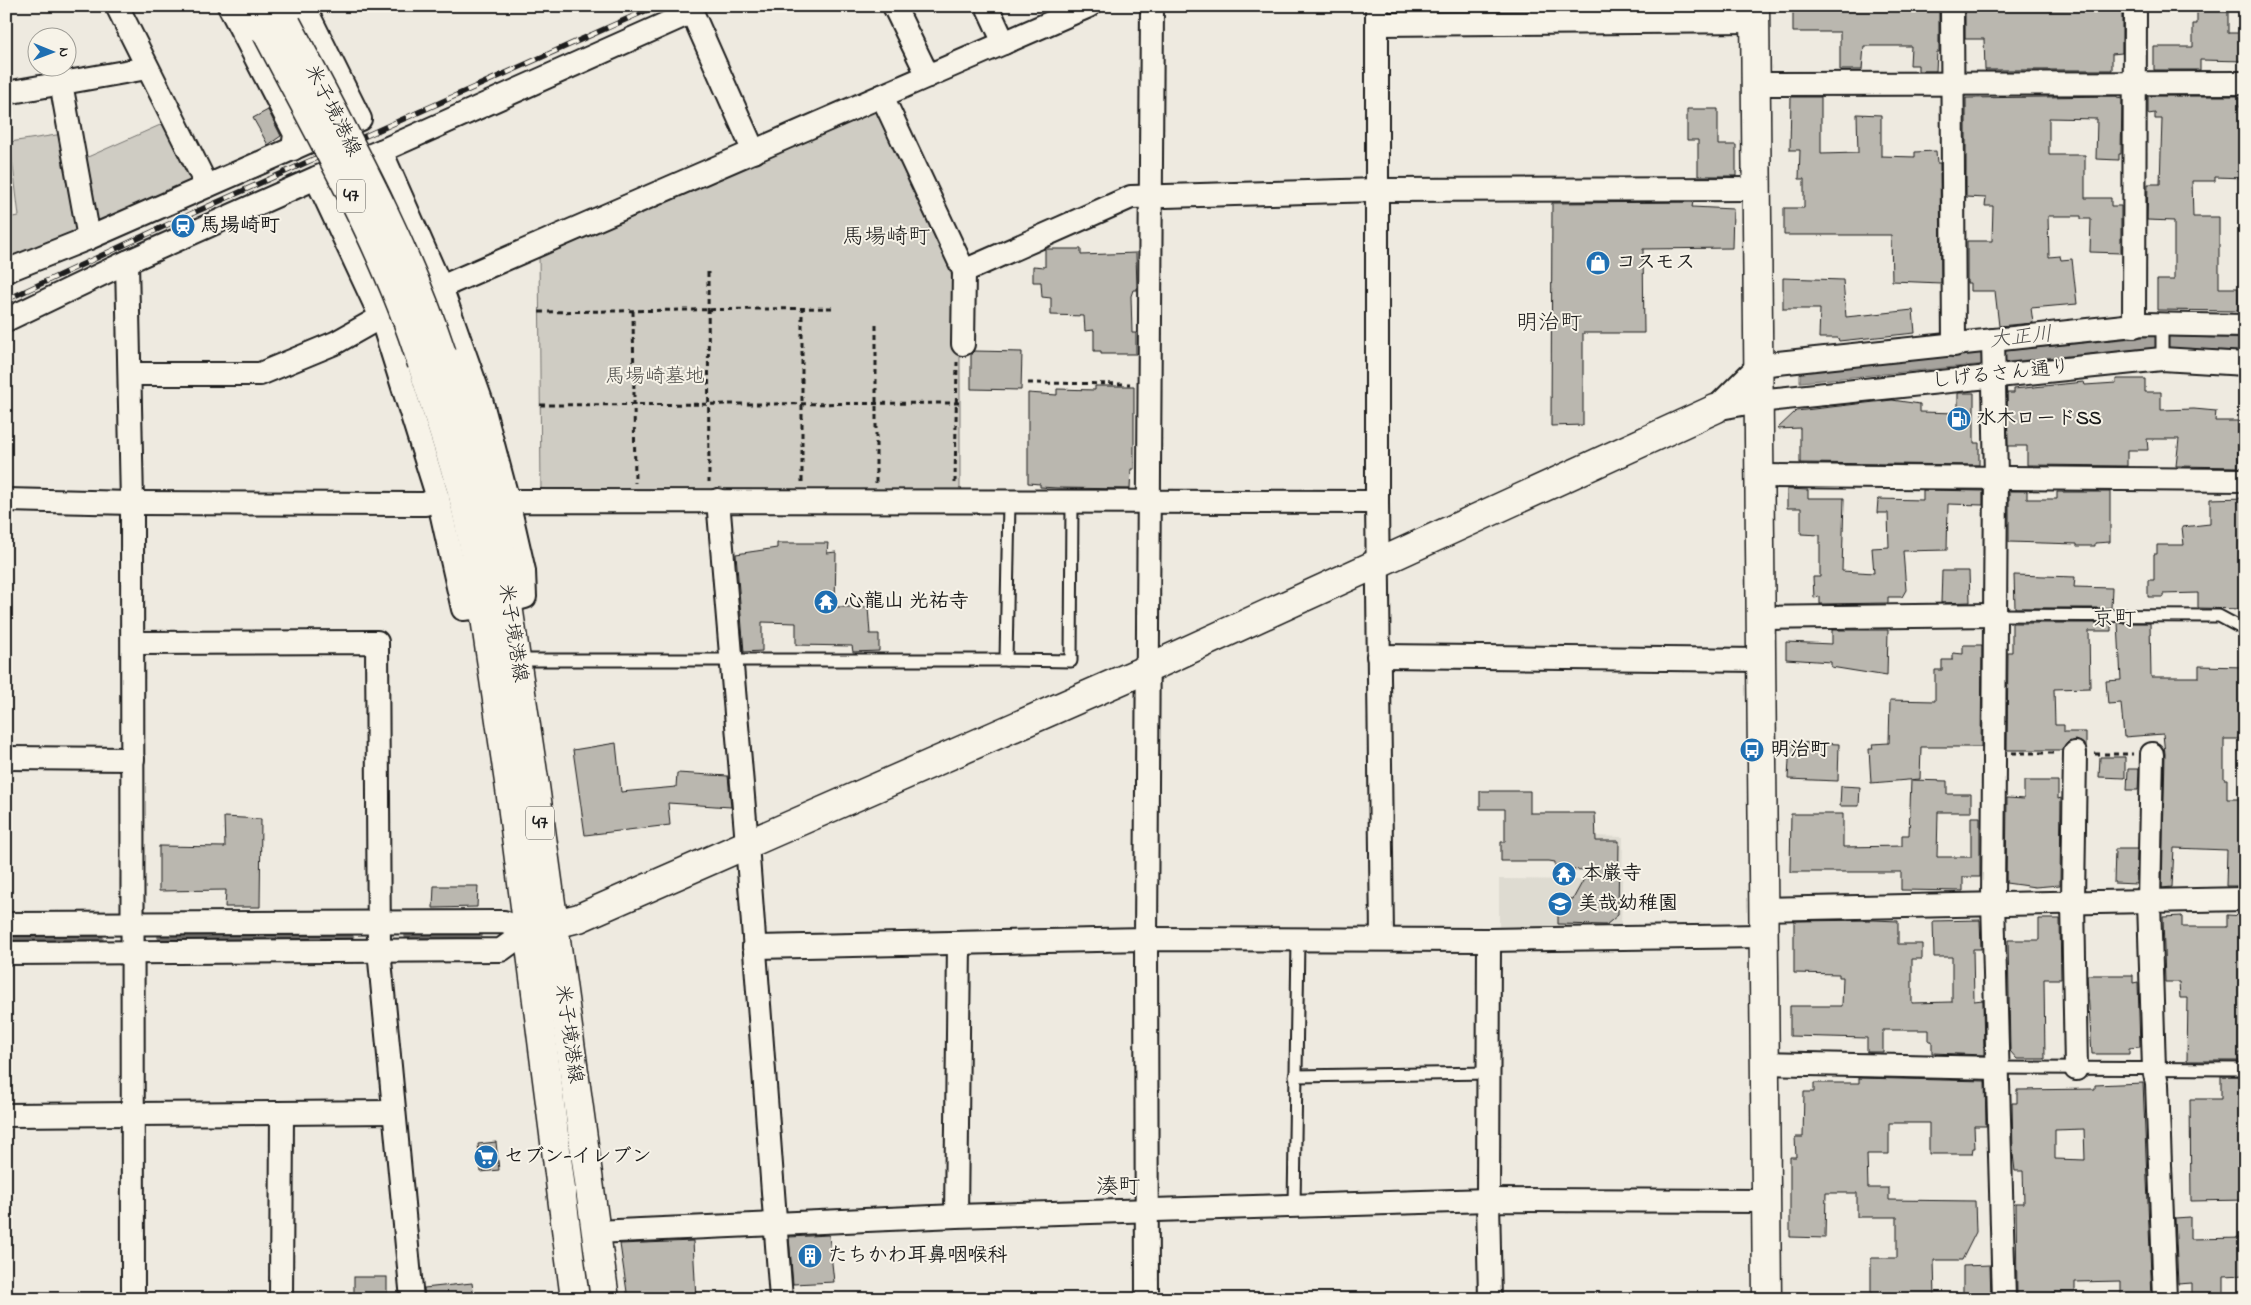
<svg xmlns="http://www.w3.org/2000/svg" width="2251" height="1305" font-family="'Indie Flower','Klee One',sans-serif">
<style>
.built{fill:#dedbd1}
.green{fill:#cfccc3;stroke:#767470}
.water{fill:#a6a39d;stroke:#6f6d69}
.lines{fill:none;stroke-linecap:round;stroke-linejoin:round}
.stream{stroke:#6f6d69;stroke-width:5.5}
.building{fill:#bab7af;stroke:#1c1c1c;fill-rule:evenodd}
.lane-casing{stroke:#1c1c1c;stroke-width:15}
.street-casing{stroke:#1c1c1c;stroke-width:26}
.secondary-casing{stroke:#1c1c1c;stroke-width:31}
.primary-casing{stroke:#1c1c1c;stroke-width:31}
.path{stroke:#1c1c1c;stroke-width:3;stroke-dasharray:5 4;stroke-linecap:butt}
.lane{stroke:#f7f3e8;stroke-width:11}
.street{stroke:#f7f3e8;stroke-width:22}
.secondary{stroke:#f7f3e8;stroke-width:28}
.primary{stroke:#f7f3e8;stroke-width:28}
.rail-casing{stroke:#1c1c1c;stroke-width:5.5}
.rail{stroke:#f7f3e8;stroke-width:4;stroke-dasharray:11;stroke-linecap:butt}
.primary-bridge-casing{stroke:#1c1c1c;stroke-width:31;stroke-linecap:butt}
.primary-bridge{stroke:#f7f3e8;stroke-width:28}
.labels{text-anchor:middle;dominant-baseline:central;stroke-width:4;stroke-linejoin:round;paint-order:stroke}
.shield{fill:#f7f3e8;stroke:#5e5c59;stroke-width:1}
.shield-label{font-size:19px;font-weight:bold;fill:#1c1c1c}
.street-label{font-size:20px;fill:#1c1c1c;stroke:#f7f3e8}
.poi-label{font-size:20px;font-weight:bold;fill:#1c1c1c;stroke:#f7f3e8;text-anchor:start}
.park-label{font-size:20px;fill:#52514e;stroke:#f7f3e8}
.water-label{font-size:21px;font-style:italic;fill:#535250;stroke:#f7f3e8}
.quarter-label{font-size:22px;fill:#1c1c1c;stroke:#f7f3e8}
</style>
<rect width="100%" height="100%" fill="#eeeae0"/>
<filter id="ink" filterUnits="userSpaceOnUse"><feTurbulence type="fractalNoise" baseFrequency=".02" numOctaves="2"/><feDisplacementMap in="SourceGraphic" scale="10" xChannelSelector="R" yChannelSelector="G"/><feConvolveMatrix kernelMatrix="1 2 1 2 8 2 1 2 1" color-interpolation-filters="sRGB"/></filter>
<g filter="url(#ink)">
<polygon class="built" points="1594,836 1623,837 1621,927 1499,928 1499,879 1593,880"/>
<g class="green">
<polygon points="879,104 955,274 960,350 960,490 541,493 539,250 645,205 647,211"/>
<polygon points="167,122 195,171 188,184 104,225 89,212 81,160"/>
<polygon points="63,134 77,234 6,268 6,218 19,216 10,142"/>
</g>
<polygon class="water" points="2155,336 2245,339 2245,351 2150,348 1800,382 1800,371"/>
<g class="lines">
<g class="stream">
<polyline points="407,936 480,935"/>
<polyline points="160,937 351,937"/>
<polyline points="6,939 101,938"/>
<polyline points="569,1137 579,1218"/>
</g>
</g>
<g class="building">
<polygon points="1793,6 1939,7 1939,52 1937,52 1936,71 1918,71 1918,65 1910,65 1911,46 1864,46 1862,70 1840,70 1840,32 1793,32"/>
<polygon points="1965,6 2049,6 2049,10 2122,9 2122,53 2112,54 2112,70 1985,70 1984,39 1965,39"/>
<polygon points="2197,6 2228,6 2228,33 2245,33 2245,61 2200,60 2200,70 2154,70 2154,47 2193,47 2193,24 2197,24"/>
<polygon points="2117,96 2117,98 2122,99 2121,154 2119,154 2119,160 2096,159 2097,119 2049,118 2049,155 2085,155 2085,198 2111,198 2111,206 2121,206 2121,253 2090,252 2091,219 2081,219 2081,216 2048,216 2049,257 2060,256 2061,260 2072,259 2077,304 2031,308 2033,323 1999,326 1995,291 1970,291 1970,283 1967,283 1967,241 1992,241 1993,206 1985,206 1986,198 1966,197 1966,98"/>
<polygon points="2148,96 2239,96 2239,106 2245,106 2245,178 2215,177 2215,181 2192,181 2193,217 2219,217 2219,288 2238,288 2238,311 2157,310 2157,280 2174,280 2174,221 2147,220 2148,184 2160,184 2162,119 2155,119 2155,113 2148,114"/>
<polygon points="1791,97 1821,97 1821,154 1858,153 1857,114 1881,115 1881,156 1915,157 1915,152 1936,151 1937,163 1940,163 1941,283 1892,281 1891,235 1784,235 1784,208 1804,208 1804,179 1799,179 1800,150 1790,150"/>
<polygon points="1687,109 1718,109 1718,145 1736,145 1736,176 1698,176 1698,140 1687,140"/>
<polygon points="268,110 281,136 268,145 253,118"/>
<polygon points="1693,202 1692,207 1733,209 1732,248 1643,249 1644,333 1583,333 1583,425 1551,426 1552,203"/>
<polygon points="1045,249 1081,249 1081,255 1136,253 1137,290 1133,290 1131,296 1132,333 1136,333 1136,354 1101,354 1101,351 1094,351 1094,330 1085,331 1084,316 1051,315 1051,298 1042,297 1041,282 1033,282 1033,266 1045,267"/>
<polygon points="1783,278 1843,280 1846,317 1913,310 1915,333 1839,341 1838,338 1819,338 1820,309 1783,309"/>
<polygon points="974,351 1022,352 1021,390 971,389 971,354"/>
<polygon points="2116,379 2145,379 2145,392 2161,392 2161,410 2194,409 2216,411 2215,421 2238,421 2238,467 2176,466 2179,439 2147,439 2148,450 2127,450 2127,466 2027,465 2027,446 2008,446 2007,393 2014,393 2014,389 2084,382 2085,385 2116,383"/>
<polygon points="1095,386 1134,386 1134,469 1131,469 1130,489 1057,488 1040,487 1040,484 1028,483 1028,393 1057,395 1057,389 1095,390"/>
<polygon points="1958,393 1974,393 1974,443 1979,443 1979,465 1800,463 1800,428 1777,429 1796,411 1892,400 1920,404 1920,412 1958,413"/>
<polygon points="1787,489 1808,490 1808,498 1844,498 1842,571 1874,573 1872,548 1889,547 1888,513 1877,513 1878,499 1923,500 1923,490 1983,491 1983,505 1948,504 1947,550 1903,551 1906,590 1902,597 1888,597 1888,603 1820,604 1820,597 1814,598 1813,577 1820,577 1820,535 1801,534 1801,508 1787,508"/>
<polygon points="2009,491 2027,491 2027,499 2057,499 2057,492 2110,492 2110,542 2095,543 2095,546 2077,546 2077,544 2009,542"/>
<polygon points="2245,498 2245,609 2198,608 2198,593 2163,594 2163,597 2148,597 2148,580 2154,580 2154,554 2157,554 2157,545 2184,545 2182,527 2210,524 2210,499"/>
<polygon points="777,543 828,543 827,553 836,552 835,607 868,607 870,634 879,634 879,651 853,652 852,646 796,645 796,623 762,622 762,651 744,652 736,554 777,548"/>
<polygon points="1942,571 1969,571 1970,602 1941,603"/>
<polygon points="2014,575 2075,577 2074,587 2112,588 2111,608 2015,608"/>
<polygon points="2012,623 2111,623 2111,631 2089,631 2090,688 2054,689 2055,725 2064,725 2064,732 2086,732 2086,747 2081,742 2075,740 2068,742 2062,750 2007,750 2008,652 2012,652"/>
<polygon points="2118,623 2150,623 2151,677 2199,677 2199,666 2245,667 2245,739 2224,739 2224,779 2227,779 2227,799 2239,799 2240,815 2245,815 2245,886 2226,886 2227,850 2174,848 2172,887 2162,888 2165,754 2163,734 2124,737 2121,703 2108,704 2106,681 2121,680"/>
<polygon points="1832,630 1888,630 1887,676 1831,667 1831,662 1786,659 1786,642 1832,644"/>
<polygon points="1963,645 1982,645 1981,747 1921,747 1920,779 1871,783 1869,749 1873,749 1872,744 1889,743 1890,700 1935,701 1935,670 1942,670 1942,660 1953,660 1953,653 1963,654"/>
<polygon points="1790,742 1839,744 1838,781 1788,779"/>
<polygon points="616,743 621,792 676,787 677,773 728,776 731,807 668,803 670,825 585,835 573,750"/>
<polygon points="2100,757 2125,757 2125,778 2099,777"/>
<polygon points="2128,769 2139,769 2138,790 2127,790"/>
<polygon points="1911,780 1947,781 1947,794 1971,794 1971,812 1938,812 1937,857 1971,857 1971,817 1980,817 1980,877 1963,877 1963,891 1901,890 1901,872 1790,872 1791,814 1843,814 1843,847 1902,846 1902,835 1909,835"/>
<polygon points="2024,781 2058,781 2058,799 2061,798 2060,885 2035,887 2006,883 2007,798 2024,799"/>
<polygon points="1841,786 1860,787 1859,806 1840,806"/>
<polygon points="1480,791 1530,791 1530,813 1595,813 1596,841 1619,841 1618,915 1606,925 1558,924 1558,898 1573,899 1589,870 1555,869 1555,862 1549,861 1501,861 1501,842 1505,842 1505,809 1480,809"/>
<polygon points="224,817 261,819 260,907 225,907 226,890 159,891 159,846 225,847"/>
<polygon points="2115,849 2137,849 2136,884 2114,883"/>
<polygon points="434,886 478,886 477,907 433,908"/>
<polygon points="2227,915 2245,916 2245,1053 2239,1053 2239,1061 2187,1061 2188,998 2180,998 2179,982 2165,982 2163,917 2182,916 2182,927 2227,927"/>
<polygon points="2039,919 2060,919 2061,979 2044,979 2045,1059 2017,1059 2010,1051 2008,940 2039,940"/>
<polygon points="1874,920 1898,921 1898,944 1922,944 1922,959 1912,959 1912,1003 1952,1002 1952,957 1934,957 1933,921 1980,920 1981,949 1973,949 1974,1001 1983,1000 1984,1055 1932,1053 1932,1041 1929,1041 1929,1030 1883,1030 1883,1052 1867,1052 1867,1038 1790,1036 1790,1006 1842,1006 1843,977 1839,977 1839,974 1794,973 1794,921"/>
<polygon points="2087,975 2133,975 2133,983 2138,982 2140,1047 2129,1048 2129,1054 2092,1054"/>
<polygon points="2221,1076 2240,1076 2240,1091 2245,1091 2245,1200 2191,1201 2190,1099 2221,1099"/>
<polygon points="1859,1078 1985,1081 1986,1126 1974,1126 1975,1148 1973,1148 1972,1154 1929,1154 1929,1123 1889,1123 1889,1154 1867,1154 1868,1188 1889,1188 1889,1200 1975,1201 1976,1232 1962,1260 1934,1260 1935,1299 1871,1299 1871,1258 1897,1258 1897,1217 1857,1217 1857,1193 1826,1193 1825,1238 1790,1237 1790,1157 1796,1157 1795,1137 1803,1137 1804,1092 1814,1092 1814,1083 1859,1083"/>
<path d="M 2143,1083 L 2152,1299 L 2121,1299 L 2121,1281 L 2075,1282 L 2075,1293 L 2053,1293 L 2054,1299 L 2017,1299 L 2016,1203 L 2024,1203 L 2023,1171 L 2015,1171 L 2013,1154 L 2012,1103 L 2017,1103 L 2017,1090 L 2095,1089 L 2095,1085 ZM 2084,1129 L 2085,1160 L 2055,1159 L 2055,1130 Z"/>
<polygon points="496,1142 499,1170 481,1172 478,1144"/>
<polygon points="2190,1217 2190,1239 2243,1238 2244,1275 2224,1276 2224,1299 2192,1299 2192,1283 2178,1284 2175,1218"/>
<polygon points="829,1235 834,1282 793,1284 789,1237"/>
<polygon points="693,1241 696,1299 628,1299 620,1244"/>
<polygon points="1990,1265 1991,1299 1969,1299 1968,1294 1963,1295 1963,1266"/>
<rect x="354" y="1277" width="33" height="22"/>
<polygon points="472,1283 474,1299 425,1299 424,1288"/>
</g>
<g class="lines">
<defs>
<g id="lane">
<polyline points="1536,24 1536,6"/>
<polyline points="2162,325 2162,359"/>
<polyline points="1009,502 1006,660 1071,661 1072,502"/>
<polyline points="1995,615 2219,616 2245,630"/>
<polyline points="517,660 1006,660"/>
<polyline points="1998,1068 2245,1069"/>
<polyline points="1295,1076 1489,1073"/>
<polyline points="1294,1206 1298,940"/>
</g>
<g id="street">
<polyline points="117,6 207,186"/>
<polyline points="229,6 295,134 293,149"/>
<polyline points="894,6 928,76"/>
<polyline points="987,6 1004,43"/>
<polyline points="1377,6 1377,502 1382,938"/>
<polyline points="1952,6 1954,345"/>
<polyline points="1378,24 1755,21"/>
<polyline points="61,83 89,238"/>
<polyline points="1756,84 2245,83"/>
<polyline points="6,93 147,68"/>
<polyline points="882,96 964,271 1131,197 1377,190 1757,189"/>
<polyline points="381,151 692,12 754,152"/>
<polyline points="127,262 316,178 381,317 441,287 381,151 316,178"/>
<polyline points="6,271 89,238 360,119 304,6"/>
<polyline points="6,320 127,262 132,503 133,1299"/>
<polyline points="2134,326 2135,6"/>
<polyline points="1993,340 1996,476 1993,902 2004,1299"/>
<polyline points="963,344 964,271"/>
<polyline points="130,374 260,374 335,343 381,317 438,498 463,609 483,607"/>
<polyline points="1715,409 1759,365 2143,324 2245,326"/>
<polyline points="1715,409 1758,401 2162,359 2245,364"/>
<polyline points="1760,476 2245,480"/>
<polyline points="6,500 132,503 425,504 438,498"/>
<polyline points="718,500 747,844 781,1299"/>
<polyline points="508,501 482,403 441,287 1089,6"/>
<polyline points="507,602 525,597 524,571 508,501 1377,502"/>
<polyline points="1761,618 1995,615"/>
<polyline points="133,643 377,642 379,950 412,1299"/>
<polyline points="1378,656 1762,660"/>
<polyline points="2075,753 2073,902 2076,1069"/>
<polyline points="2152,754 2149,901 2154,1069 2157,1084 2165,1299"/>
<polyline points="6,758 133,759"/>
<polyline points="1763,909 2245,899"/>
<polyline points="6,924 504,922 527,931"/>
<polyline points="1489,940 1488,1200 1490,1299"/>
<polyline points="754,947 1146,939 1489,940 1763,936"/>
<polyline points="6,953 501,950 527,931"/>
<polyline points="1764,1063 1998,1068"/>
<polyline points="6,1115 394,1112"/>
<polyline points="956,1216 959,943"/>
<polyline points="595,1232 956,1216 1488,1200 1766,1201"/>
<polyline points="281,1299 282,1113"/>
<polyline points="1147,1299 1146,939 1152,6"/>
</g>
<g id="secondary">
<polyline points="1755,6 1767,1299"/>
<polyline points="531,930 579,918 1149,668 1715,409"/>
</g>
<g id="primary">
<polyline points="254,6 267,33"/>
<polyline points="279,6 287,24"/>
<polyline points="442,354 485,486 500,552 535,786 605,1299"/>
<polyline points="422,364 462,491 476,556 510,789 575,1299"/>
</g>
</defs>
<use href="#lane" class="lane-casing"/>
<use href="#street" class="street-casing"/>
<use href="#secondary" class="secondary-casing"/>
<use href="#primary" class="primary-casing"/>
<g class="path">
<polyline points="708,272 709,482"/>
<polyline points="633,311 635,483"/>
<polyline points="539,312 835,308"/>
<polyline points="1028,383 1130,384"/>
<polyline points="540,405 960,403"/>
<polyline points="802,482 802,308"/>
<polyline points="876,483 876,321"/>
<polyline points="955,483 957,362"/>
<polyline points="2012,753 2056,753"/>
<polyline points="2095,754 2133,754"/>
</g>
<use href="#lane" class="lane"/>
<use href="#street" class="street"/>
<use href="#secondary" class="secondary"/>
<use href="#primary" class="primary"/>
<defs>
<polyline id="rail" points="6,300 182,218 656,6"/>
</defs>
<use href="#rail" class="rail-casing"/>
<use href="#rail" class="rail"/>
<defs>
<g id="primary-bridge">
<path d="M 287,24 C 343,131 404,239 442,354"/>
<path d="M 267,33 C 323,141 386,248 422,364"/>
</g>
</defs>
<use href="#primary-bridge" class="primary-bridge-casing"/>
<use href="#primary-bridge" class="primary-bridge"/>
</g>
</g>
<defs>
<symbol id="station-disc" viewBox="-11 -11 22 22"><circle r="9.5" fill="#1f6fb2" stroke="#f7f3e8"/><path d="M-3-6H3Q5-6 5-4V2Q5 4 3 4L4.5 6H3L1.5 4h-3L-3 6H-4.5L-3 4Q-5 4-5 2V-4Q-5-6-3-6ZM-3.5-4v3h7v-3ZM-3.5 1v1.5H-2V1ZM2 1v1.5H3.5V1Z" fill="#fff"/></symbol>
<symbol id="shop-disc" viewBox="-11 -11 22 22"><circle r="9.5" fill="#1f6fb2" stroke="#f7f3e8"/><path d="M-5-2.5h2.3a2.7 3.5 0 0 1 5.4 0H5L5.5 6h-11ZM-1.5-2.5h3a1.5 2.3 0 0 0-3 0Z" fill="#fff"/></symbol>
<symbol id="fuel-disc" viewBox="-11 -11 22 22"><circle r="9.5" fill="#1f6fb2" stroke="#f7f3e8"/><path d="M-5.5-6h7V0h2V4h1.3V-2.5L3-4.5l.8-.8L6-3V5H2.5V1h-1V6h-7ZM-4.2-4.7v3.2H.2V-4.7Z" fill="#fff"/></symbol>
<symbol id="temple-disc" viewBox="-11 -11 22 22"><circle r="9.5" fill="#1f6fb2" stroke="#f7f3e8"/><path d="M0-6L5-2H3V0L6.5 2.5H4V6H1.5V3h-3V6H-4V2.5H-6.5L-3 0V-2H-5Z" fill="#fff"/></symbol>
<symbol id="bus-disc" viewBox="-11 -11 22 22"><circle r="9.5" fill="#1f6fb2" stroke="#f7f3e8"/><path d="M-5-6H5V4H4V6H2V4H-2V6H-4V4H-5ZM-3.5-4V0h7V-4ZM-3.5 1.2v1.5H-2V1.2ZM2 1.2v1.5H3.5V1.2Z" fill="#fff"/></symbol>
<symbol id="school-disc" viewBox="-11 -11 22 22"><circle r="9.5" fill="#1f6fb2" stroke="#f7f3e8"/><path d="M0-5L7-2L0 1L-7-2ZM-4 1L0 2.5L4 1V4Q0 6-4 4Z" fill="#fff"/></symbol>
<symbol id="supermarket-disc" viewBox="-11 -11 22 22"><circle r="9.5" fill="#1f6fb2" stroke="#f7f3e8"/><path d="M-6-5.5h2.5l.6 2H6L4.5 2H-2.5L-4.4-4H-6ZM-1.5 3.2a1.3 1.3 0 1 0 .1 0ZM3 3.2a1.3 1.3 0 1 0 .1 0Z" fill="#fff"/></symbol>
<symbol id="building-disc" viewBox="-11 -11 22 22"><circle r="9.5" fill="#1f6fb2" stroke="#f7f3e8"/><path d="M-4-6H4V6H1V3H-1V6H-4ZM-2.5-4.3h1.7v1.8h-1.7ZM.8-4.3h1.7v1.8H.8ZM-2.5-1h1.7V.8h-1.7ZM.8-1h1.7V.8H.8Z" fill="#fff"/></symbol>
</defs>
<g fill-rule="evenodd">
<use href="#station-disc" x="169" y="212" width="28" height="28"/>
<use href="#shop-disc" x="1584" y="249" width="28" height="28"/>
<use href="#fuel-disc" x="1945" y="405" width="28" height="28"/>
<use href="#temple-disc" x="812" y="588" width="28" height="28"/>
<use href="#bus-disc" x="1738" y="736" width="28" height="28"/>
<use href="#temple-disc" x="1550" y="860" width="28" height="28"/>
<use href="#school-disc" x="1546" y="890" width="28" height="28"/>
<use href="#supermarket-disc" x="472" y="1143" width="28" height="28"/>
<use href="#building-disc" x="796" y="1242" width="28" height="28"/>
</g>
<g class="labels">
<g class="shield">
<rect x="337" y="179.5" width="28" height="33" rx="4"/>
<rect x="526" y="806.5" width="28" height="33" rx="4"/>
</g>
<g class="shield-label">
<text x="351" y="196">47</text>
<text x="540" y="823">47</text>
</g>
<g class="street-label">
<text transform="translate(332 111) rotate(63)">米子境港線</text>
<text transform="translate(2001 375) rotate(-6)">しげるさん通り</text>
<text transform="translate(512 633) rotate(81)">米子境港線</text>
<text transform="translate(568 1034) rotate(82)">米子境港線</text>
</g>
<g class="poi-label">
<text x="200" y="226">馬場崎町</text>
<text x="1616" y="263">コスモス</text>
<text x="1976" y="419">水木ロードSS</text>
<text x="844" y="602">心龍山 光祐寺</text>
<text x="1770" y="750">明治町</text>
<text x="1582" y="874">本巌寺</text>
<text x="1578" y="904">美哉幼稚園</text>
<text x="504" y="1157">セブン-イレブン</text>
<text x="828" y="1256">たちかわ耳鼻咽喉科</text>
</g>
<g class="park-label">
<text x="655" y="377">馬場崎墓地</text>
</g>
<g class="water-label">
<text transform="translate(2021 338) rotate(-6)">大正川</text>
</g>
<g class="quarter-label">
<text x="886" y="238">馬場崎町</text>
<text x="1549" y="324">明治町</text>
<text x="2114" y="620">京町</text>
<text x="1118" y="1188">湊町</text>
</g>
</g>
<rect width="2251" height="1305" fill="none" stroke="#f7f3e8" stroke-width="25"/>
<rect x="12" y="12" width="2226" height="1280" fill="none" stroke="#1c1c1c" stroke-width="2" filter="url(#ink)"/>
<g transform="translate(52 52) rotate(91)"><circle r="24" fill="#f7f3e8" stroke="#9f9d96"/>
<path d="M0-4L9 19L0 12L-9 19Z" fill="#1f6fb2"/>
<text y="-8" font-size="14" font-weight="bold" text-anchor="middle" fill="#1c1c1c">N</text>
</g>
</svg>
